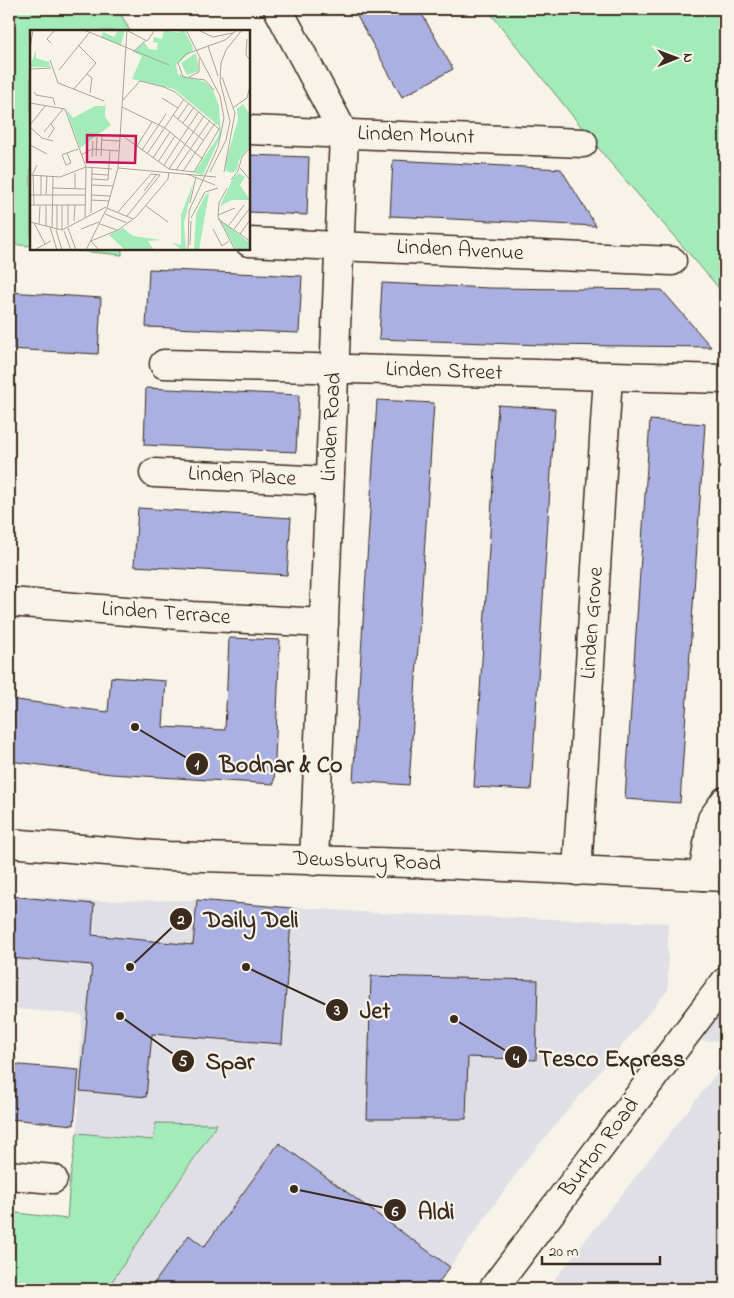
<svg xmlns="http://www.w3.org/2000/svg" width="734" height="1298" font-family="'Indie Flower',sans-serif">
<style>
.built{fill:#e0dfe6}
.green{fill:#a3ecba;stroke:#6f8b6c}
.building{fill:#aab0e1;stroke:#3b2a1e}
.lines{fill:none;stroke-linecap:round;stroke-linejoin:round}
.minor-casing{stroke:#3b2a1e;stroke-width:31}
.major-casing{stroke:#3b2a1e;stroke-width:31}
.minor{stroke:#f7f3e8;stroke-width:28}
.major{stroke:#f7f3e8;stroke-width:28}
.labels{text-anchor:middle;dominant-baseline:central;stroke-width:4.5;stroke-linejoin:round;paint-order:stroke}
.street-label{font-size:22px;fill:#3b2a1e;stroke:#f7f3e8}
.inset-road{fill:none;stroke:#aca397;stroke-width:1}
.view{fill:#c2185b;fill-opacity:0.15;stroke:#c2185b;stroke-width:2.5}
.inset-edge{fill:none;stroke:#3b2a1e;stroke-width:2.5}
.leader{fill:none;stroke:#3b2a1e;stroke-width:2}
.callout-dot{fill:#3b2a1e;stroke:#f7f3e8;stroke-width:2}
.mark-label{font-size:15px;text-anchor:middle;font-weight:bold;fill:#fff}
.callout-label{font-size:24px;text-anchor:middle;font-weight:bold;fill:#3b2a1e;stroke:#f7f3e8;stroke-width:4.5;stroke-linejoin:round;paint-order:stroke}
</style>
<rect width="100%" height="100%" fill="#f7f3e8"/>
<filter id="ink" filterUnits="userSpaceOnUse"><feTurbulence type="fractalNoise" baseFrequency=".02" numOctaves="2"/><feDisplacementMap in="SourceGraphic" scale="10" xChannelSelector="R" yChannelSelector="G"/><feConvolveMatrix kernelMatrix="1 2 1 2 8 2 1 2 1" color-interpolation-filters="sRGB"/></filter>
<g filter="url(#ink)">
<g class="built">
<polygon points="9,895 92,901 197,900 375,913 668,923 668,990 527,1159 434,1289 107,1289 217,1125 153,1140 77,1133 82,1015 9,1008"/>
<polygon points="725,982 725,1041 683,1040"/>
<polygon points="725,1063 725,1289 547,1289"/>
</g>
<g class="green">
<polygon points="9,9 118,9 130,31 31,31 31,246 9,244"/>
<polygon points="487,9 725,9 725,295 608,160"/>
<polygon points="59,249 122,249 122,255"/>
<polygon points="156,1123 217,1124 107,1289 9,1289 9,1212 67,1219 70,1180 77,1133 153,1140"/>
</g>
<g class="building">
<polygon points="353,9 419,9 453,69 402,97"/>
<polygon points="249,155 309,157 307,215 249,212"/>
<polygon points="393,160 561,169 596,226 390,216"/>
<polygon points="149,269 302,276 299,333 146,327"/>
<polygon points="382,283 489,288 662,290 711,347 541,345 379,339"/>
<polygon points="9,292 101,298 98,354 9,349"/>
<polygon points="146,388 299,395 296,452 144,445"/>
<polygon points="377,400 434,403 409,785 353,781"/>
<polygon points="498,405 555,409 531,790 474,787"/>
<polygon points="650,420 705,424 680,803 625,799"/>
<polygon points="138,508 291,518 287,575 134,566"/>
<polygon points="229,638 280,640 274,784 111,774 9,761 9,699 108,712 111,677 166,681 163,727 225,730"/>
<polygon points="9,896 94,904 92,935 193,945 197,900 292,908 282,1044 152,1034 146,1097 80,1091 92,965 9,958"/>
<polygon points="371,976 538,980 536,1060 468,1057 466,1119 367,1119"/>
<polygon points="9,1064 79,1070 74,1125 9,1119"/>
<polygon points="279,1143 450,1267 434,1289 150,1289 189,1235 204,1247"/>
</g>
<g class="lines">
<defs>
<g id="minor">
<polyline points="278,9 344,134 314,861"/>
<polyline points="249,130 583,143"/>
<polyline points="249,242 672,261"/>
<polyline points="164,364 725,379"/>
<polyline points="154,473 329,481"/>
<polyline points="9,602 192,616 324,623"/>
<polyline points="577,871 608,376"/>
<polyline points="703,876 712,819 725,801"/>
<polyline points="9,1175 53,1179"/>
<polyline points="493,1289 725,982"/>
</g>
<polyline id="major" points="9,843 168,856 442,864 725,877"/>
</defs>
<use href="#minor" class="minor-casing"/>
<use href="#major" class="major-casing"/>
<use href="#minor" class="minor"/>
<use href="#major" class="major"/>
</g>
</g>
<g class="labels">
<g class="street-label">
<text transform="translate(416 136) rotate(2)">Linden Mount</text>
<text transform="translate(460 251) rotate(3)">Linden Avenue</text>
<text transform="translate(444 372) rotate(2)">Linden Street</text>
<text transform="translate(332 427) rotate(-87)">Linden Road</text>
<text transform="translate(242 477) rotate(3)">Linden Place</text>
<text transform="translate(166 614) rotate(4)">Linden Terrace</text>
<text transform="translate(593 623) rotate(-86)">Linden Grove</text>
<text transform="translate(367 862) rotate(2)">Dewsbury Road</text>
<text transform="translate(600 1148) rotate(-53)">Burton Road</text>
</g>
</g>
<g transform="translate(30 30)">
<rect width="220" height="220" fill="#f7f3e8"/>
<path d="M 88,0 L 95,0 L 91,15 L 71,8 L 73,2 L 84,7 ZM 134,0 L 149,3 L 149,0 L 154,0 L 164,19 L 146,35 L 148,44 L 175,52 L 182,58 L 189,76 L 191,105 L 173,145 L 164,143 L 189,105 L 189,96 L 144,59 L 102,49 L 112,26 L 103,22 L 114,12 L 119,19 L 127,20 L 128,13 L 123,12 L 124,7 L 132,9 ZM 6,20 L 6,28 L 19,32 L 20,37 L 0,37 ZM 166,23 L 169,41 L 157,45 L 151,33 ZM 76,62 L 75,87 L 81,95 L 50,118 L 36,79 L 43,88 L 65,76 L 75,76 ZM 213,74 L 220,85 L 220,116 L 209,130 L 207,140 L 202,143 L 196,141 L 195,135 L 208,89 L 207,79 ZM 209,143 L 215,147 L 210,155 L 220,170 L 202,170 L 190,176 L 203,148 ZM 164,151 L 154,193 L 156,220 L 153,220 L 142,213 L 151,215 L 151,185 ZM 179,163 L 169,220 L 164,220 L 166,184 L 176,164 ZM 190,190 L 220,213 L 220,220 L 206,220 ZM 93,198 L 103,206 L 131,210 L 118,211 L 124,220 L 95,220 L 79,205 Z" fill="#a3ecba"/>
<path class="inset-road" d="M 54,0 L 139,35M 156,0 L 190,66 L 194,88 L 188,117 L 159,181 L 158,220M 168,0 L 183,7 L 203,3M 98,1 L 117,11 L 125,0M 217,9 L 216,25 L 220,30M 21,13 L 17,9 L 25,0M 178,16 L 188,46M 0,18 L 3,0M 103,22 L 115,11M 20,30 L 28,53 L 74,71M 0,39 L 21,38M 29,40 L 59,3M 57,44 L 62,48 L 60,63M 159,47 L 169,42 L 169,28M 192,47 L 205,83 L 194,142M 44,59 L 66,33 L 48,15M 184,60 L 175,50 L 153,47 L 148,33 L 156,24 L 195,10 L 207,0M 4,62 L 6,65 L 23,68 L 25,75M 132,68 L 148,78M 0,73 L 35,79 L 56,137 L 55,187M 92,77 L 135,98 L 173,129M 204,77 L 217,68 L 220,56M 143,85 L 173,110M 148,89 L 159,73M 153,93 L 164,77M 0,95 L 16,75M 0,97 L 12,108 L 23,111M 14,102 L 33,79M 90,104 L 139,139 L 164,142 L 189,99 L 145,62 L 134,57 L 110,51 L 93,70M 18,108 L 24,99 L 21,93M 71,110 L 90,111M 0,115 L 17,124M 107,116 L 122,92M 112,120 L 136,84M 37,123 L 41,133 L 36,135 L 32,125 L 37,123 L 48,119M 117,124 L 154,69M 51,125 L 62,119 L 89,121M 66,126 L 67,107M 71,126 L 72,104M 62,127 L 63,111M 123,128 L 140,102M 128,132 L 145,106M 134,135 L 169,81M 88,138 L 186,147M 210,138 L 220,150M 139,139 L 174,86M 146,140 L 180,90M 153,141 L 185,93M 180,142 L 196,110 L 200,91 L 190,51 L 191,33 L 196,20 L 212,0M 62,144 L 78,145M 157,144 L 185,155M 0,145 L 30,147 L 56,137 L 82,139M 62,149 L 78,150 L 80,121M 201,150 L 208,141 L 212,127 L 220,118M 62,155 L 83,156M 23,158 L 55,159M 197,158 L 189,173 L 188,187 L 205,220M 45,159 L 45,143M 114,161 L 127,144M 16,164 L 17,146M 0,165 L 55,165M 11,165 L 11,145M 62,165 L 80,166M 61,170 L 79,171M 160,173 L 166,147M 0,175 L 55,175M 4,175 L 3,143 L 7,135M 16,175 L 16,196M 116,176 L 138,192M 77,178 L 103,189M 88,182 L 121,144 L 130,145 L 97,186M 61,183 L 62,138M 75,184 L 97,193M 188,185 L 205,178M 161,188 L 175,162 L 188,158M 188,189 L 220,211M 44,191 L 45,175M 0,192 L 32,200 L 76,177M 4,193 L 15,214M 9,194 L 10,176M 70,194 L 87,200M 38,195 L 38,175M 199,195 L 214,175M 20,197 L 27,220M 22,198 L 23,147M 38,198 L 46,220M 51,199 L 69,192M 183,199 L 192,216 L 199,211M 204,199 L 220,178M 26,200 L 32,220M 27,200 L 27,175M 32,200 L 32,175M 34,201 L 41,220M 210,204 L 220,190M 160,215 L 161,191M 6,219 L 21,211M 56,220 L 77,178 L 88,138 L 97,0M 69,220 L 61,211 L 88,200 L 106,187 L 138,149 L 139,142"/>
<path class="view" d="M 57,105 L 106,106 L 105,133 L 57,132 Z"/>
<rect width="220" height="220" class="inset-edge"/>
</g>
<path class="leader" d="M135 727L197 764M130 967L181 919M246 967L337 1010M454 1019L516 1057M120 1016L183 1061M294 1189L395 1210"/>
<g class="callout-dot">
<circle cx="135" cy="727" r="5"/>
<circle cx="130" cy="967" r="5"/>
<circle cx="246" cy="967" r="5"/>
<circle cx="454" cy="1019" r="5"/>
<circle cx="120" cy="1016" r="5"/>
<circle cx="294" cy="1189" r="5"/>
<circle cx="197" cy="764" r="12"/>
<circle cx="181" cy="919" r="12"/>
<circle cx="337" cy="1010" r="12"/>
<circle cx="516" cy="1057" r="12"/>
<circle cx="183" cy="1061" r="12"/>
<circle cx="395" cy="1210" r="12"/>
</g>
<g class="mark-label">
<text x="197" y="769">1</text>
<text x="181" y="924">2</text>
<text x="337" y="1015">3</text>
<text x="516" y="1063">4</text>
<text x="183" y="1066">5</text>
<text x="395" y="1216">6</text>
</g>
<g class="callout-label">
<text x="281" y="772">Bodnar &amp; Co</text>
<text x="251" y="927">Daily Deli</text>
<text x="375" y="1018">Jet</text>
<text x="612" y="1066">Tesco Express</text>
<text x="230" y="1069">Spar</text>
<text x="436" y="1219">Aldi</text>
</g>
<rect width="734" height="1298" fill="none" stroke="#f7f3e8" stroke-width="30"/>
<rect x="15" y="15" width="704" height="1268" fill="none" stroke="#3b2a1e" stroke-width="2" filter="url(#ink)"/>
<g transform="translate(676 58) rotate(89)" stroke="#f7f3e8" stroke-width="4" paint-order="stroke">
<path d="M0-4L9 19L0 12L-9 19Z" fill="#3b2a1e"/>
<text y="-8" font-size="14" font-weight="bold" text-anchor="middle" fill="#3b2a1e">N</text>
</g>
<path d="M542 1256v8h118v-8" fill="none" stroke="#3b2a1e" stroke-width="2.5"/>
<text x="549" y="1256" font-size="15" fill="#3b2a1e" stroke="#f7f3e8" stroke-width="4" paint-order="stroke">20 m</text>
</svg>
